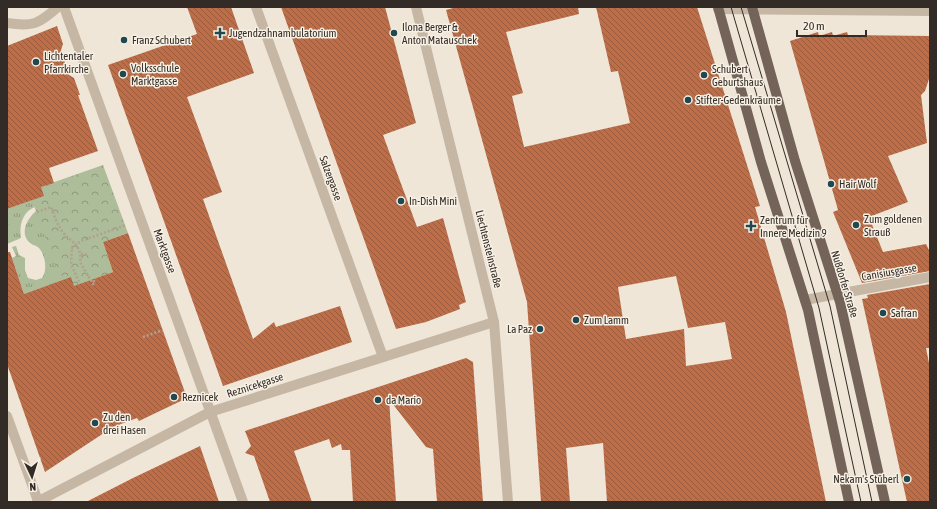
<svg xmlns="http://www.w3.org/2000/svg" width="937" height="509" font-family="'Asap Condensed',sans-serif">
<style>
.grass{fill:url(#grass-tufts)}
.forest{fill:url(#forest-crowns)}
.building{fill:url(#building-back-hatch);fill-rule:evenodd}
.lines{fill:none;stroke-linecap:round;stroke-linejoin:round}
.path{stroke:#b1a190;stroke-width:2.5;stroke-dasharray:2 2;stroke-linecap:butt}
.minor{stroke:#c6b7a5;stroke-width:10}
.major{stroke:#736358;stroke-width:10}
.tram{stroke:#322b26;stroke-width:1}
.poi-dot{fill:#1f4850;stroke:#f7f0e4;stroke-width:1.5}
.labels{text-anchor:middle;dominant-baseline:central;stroke-width:3;stroke-linejoin:round;paint-order:stroke}
.poi-label{font-size:11px;fill:#322b26;stroke:#f7f0e4;text-anchor:start}
.street-label{font-size:11px;fill:#322b26;stroke:#f7f0e4}
</style>
<defs>
<pattern id="grass-tufts" width="24" height="20" patternUnits="userSpaceOnUse"><rect width="24" height="20" fill="#adbc99"/><path d="M3 7l-1-3M5 7V3M7 7l1-3M15 17l-1-3M17 17v-4M19 17l1-3" fill="none" stroke="#8d997d"/></pattern>
<pattern id="forest-crowns" width="20" height="18" patternUnits="userSpaceOnUse"><rect width="20" height="18" fill="#adbc99"/><path d="M2 6a3 3 0 1 1 6 0M12 15a3 3 0 1 1 6 0" fill="none" stroke="#8d997d"/></pattern>
<pattern id="building-back-hatch" width="6" height="6" patternUnits="userSpaceOnUse"><rect width="6" height="6" fill="#bd6e48"/><path d="M-1 5l2 2M0 0l6 6M5-1l2 2" fill="none" stroke="#9a5b3c"/></pattern>
</defs>
<rect width="100%" height="100%" fill="#efe6d8"/>
<path class="grass" d="M 103,165 L 53,218 L 61,281 L 24,294 L 12,258 L 16,256 L 12,247 L 16,246 L 19,255 L 25,258 L 25,270 L 28,278 L 36,280 L 42,278 C 48,270 45,255 39,248 C 36,245 31,245 28,241 C 20,231 28,218 36,211 L 35,207 C 22,212 19,226 21,238 L 7,244 L 7,209 L 32,200 Z"/>
<polygon class="forest" points="103,165 128,233 103,242 113,272 64,290 29,191"/>
<g class="building">
<polygon points="187,7 231,7 254,73 187,97 222,192 203,199 253,339 274,322 276,327 340,306 352,342 223,386 108,65 197,34"/>
<polygon points="281,7 385,7 416,123 383,135 417,227 443,218 466,302 459,305 460,309 426,322 396,329"/>
<path d="M 457,7 L 578,7 L 579,14 L 506,32 L 523,93 L 512,96 L 524,147 L 630,123 L 618,71 L 611,72 L 596,7 L 697,7 L 760,206 L 755,207 L 786,312 L 826,502 L 607,502 L 603,443 L 566,448 L 570,502 L 541,502 L 527,302 L 446,10 ZM 676,276 L 688,328 L 725,322 L 732,359 L 686,366 L 684,329 L 626,339 L 618,287 Z"/>
<polygon points="57,26 63,44 61,50 69,75 74,78 80,95 78,95 98,151 49,168 54,183 41,187 44,196 7,209 7,46"/>
<polygon points="818,32 819,36 832,32 833,36 847,32 848,35 930,36 930,76 925,91 921,95 927,143 888,156 908,202 869,217 883,252 926,244 930,252 930,271 862,283 833,212 838,210 790,41"/>
<polygon points="128,233 187,398 139,421 137,418 113,427 45,472 7,364 7,252 10,252 24,294 71,277 74,286 113,272 103,242"/>
<polygon points="930,284 930,348 926,348 930,368 930,502 907,502 862,299 868,298 867,295"/>
<polygon points="466,358 473,362 483,502 437,502 433,449 426,447 389,399 396,502 353,502 350,450 342,450 341,444 332,448 329,439 294,451 312,502 270,502 254,456 245,453 251,446 245,431"/>
<polygon points="200,446 219,502 86,502 133,478"/>
</g>
<g class="lines">
<g class="path">
<path d="M 37,212 L 51,207 C 54,214 56,222 60,228 C 68,242 83,243 80,262 L 93,284 L 95,283 L 93,279"/>
<polyline points="81,254 88,255"/>
<polyline points="79,282 71,264 72,247 81,241 126,225"/>
<polyline points="143,337 163,330"/>
</g>
<g class="minor">
<polyline points="64,7 243,502"/>
<polyline points="256,7 383,357"/>
<polyline points="416,7 494,322 508,502"/>
<polyline points="718,9 930,11"/>
<path d="M 7,23 C 34,27 38,24 58,7"/>
<polyline points="805,300 930,277"/>
<polyline points="7,416 38,501"/>
<polyline points="37,502 210,412 494,322"/>
</g>
<g class="major">
<polyline points="718,7 761,162 808,310 849,502"/>
<polyline points="752,7 795,161 840,302 885,502"/>
</g>
<g class="tram">
<polyline points="731,7 819,308 861,502"/>
<polyline points="741,7 830,306 872,502"/>
</g>
</g>
<g class="poi-dot">
<path d="M218 27h4v4h4v4h-4v4h-4v-4h-4v-4h4z"/>
<circle cx="394" cy="33" r="4"/>
<circle cx="124" cy="40" r="4"/>
<circle cx="36" cy="62" r="4"/>
<circle cx="123" cy="74" r="4"/>
<circle cx="704" cy="75" r="4"/>
<circle cx="688" cy="100" r="4"/>
<circle cx="831" cy="184" r="4"/>
<circle cx="401" cy="201" r="4"/>
<circle cx="856" cy="225" r="4"/>
<path d="M749 220h4v4h4v4h-4v4h-4v-4h-4v-4h4z"/>
<circle cx="883" cy="313" r="4"/>
<circle cx="576" cy="320" r="4"/>
<circle cx="540" cy="329" r="4"/>
<circle cx="174" cy="397" r="4"/>
<circle cx="378" cy="400" r="4"/>
<circle cx="95" cy="423" r="4"/>
<circle cx="907" cy="479" r="4"/>
</g>
<g class="labels">
<g class="poi-label">
<text x="402" y="27">Ilona Berger &amp;<tspan x="402" dy="13">Anton Matauschek</tspan></text>
<text x="229" y="33">Jugendzahnambulatorium</text>
<text x="132" y="40">Franz Schubert</text>
<text x="44" y="56">Lichtentaler<tspan x="44" dy="13">Pfarrkirche</tspan></text>
<text x="131" y="68">Volksschule<tspan x="131" dy="13">Marktgasse</tspan></text>
<text x="712" y="69">Schubert<tspan x="712" dy="13">Geburtshaus</tspan></text>
<text x="696" y="100">Stifter-Gedenkräume</text>
<text x="839" y="184">Hair Wolf</text>
<text x="409" y="201">In-Dish Mini</text>
<text x="864" y="219">Zum goldenen<tspan x="864" dy="13">Strauß</tspan></text>
<text x="760" y="220">Zentrum für<tspan x="760" dy="13">Innere Medizin 9</tspan></text>
<text x="891" y="313">Safran</text>
<text x="584" y="320">Zum Lamm</text>
<text x="532" y="329" text-anchor="end">La Paz</text>
<text x="182" y="397">Reznicek</text>
<text x="386" y="400">da Mario</text>
<text x="103" y="417">Zu den<tspan x="103" dy="13">drei Hasen</tspan></text>
<text x="899" y="479" text-anchor="end">Nekam's Stüberl</text>
</g>
<g class="street-label">
<text transform="translate(331 178) rotate(70)">Salzergasse</text>
<text transform="translate(489 249) rotate(76)">Liechtensteinstraße</text>
<text transform="translate(165 251) rotate(70)">Marktgasse</text>
<text transform="translate(889 272) rotate(-10)">Canisiusgasse</text>
<text transform="translate(845 284) rotate(73)">Nußdorfer Straße</text>
<text transform="translate(255 385) rotate(-18)">Reznicekgasse</text>
</g>
</g>
<rect width="937" height="509" fill="none" stroke="#322b26" stroke-width="16"/>
<g transform="translate(32 477) rotate(176)" stroke="#f7f0e4" stroke-width="3" paint-order="stroke">
<path d="M0-3L7 15L0 10L-7 15Z" fill="#322b26"/>
<text y="-6" font-size="11" font-weight="bold" text-anchor="middle" fill="#322b26">N</text>
</g>
<path d="M797 30v6h69v-6" fill="none" stroke="#322b26" stroke-width="2"/>
<text x="803" y="30" font-size="12" fill="#322b26" stroke="#f7f0e4" stroke-width="3" paint-order="stroke">20 m</text>
</svg>
